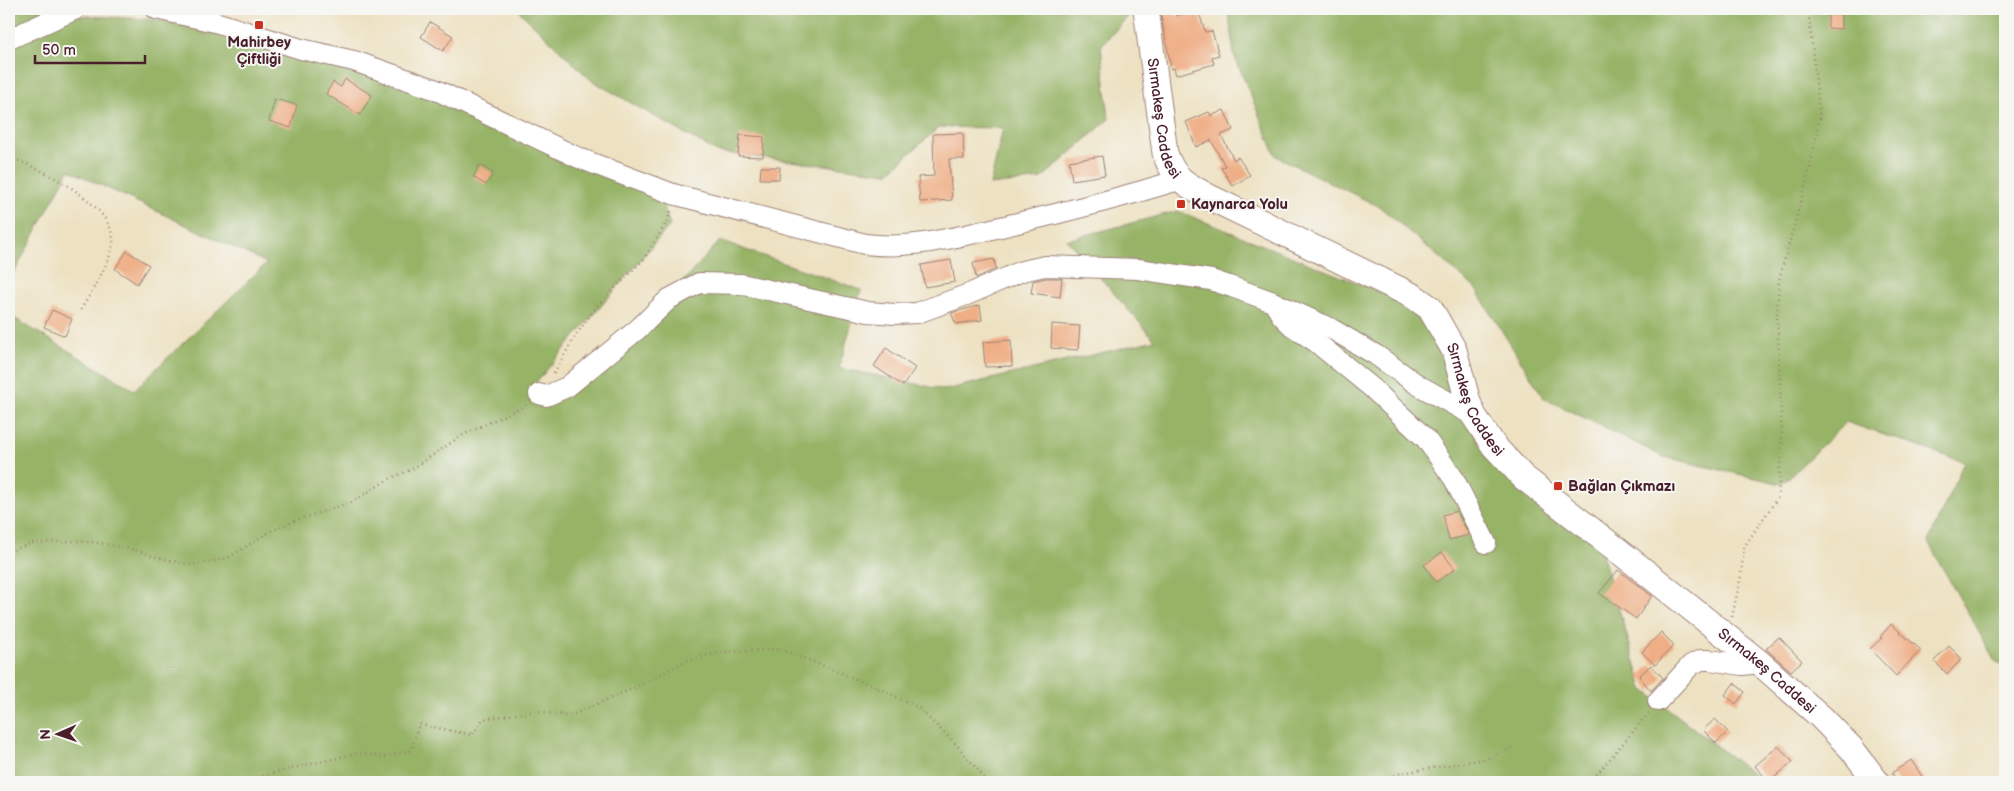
<svg xmlns="http://www.w3.org/2000/svg" width="2014" height="791" font-family="'Balsamiq Sans',sans-serif">
<style>
.forest{fill:#96b366;stroke:#706948}
.building{fill:#efae85}
.lines{fill:none;stroke-linecap:round;stroke-linejoin:round}
.minor-casing{stroke:#9c8076;stroke-width:22}
.major-casing{stroke:#9c8076;stroke-width:27}
.path{stroke:#9c8076;stroke-width:2.5;stroke-dasharray:1 4;stroke-linecap:butt}
.minor{stroke:#fff;stroke-width:20}
.major{stroke:#fff;stroke-width:25}
.poi-dot{fill:#c8321e;stroke:#f6f6f2;stroke-width:2}
.labels{text-anchor:middle;dominant-baseline:central;stroke-width:4;stroke-linejoin:round;paint-order:stroke}
.poi-label{font-size:15px;font-weight:bold;fill:#4a1f2b;stroke:#f6f6f2;text-anchor:start}
.street-label{font-size:15px;fill:#4a1f2b;stroke:#f6f6f2}
</style>
<rect width="100%" height="100%" fill="#f6f6f2"/>
<filter id="ink" filterUnits="userSpaceOnUse"><feTurbulence type="fractalNoise" baseFrequency=".02" numOctaves="2"/><feDisplacementMap in="SourceGraphic" scale="10" xChannelSelector="R" yChannelSelector="G"/><feConvolveMatrix kernelMatrix="1 2 1 2 8 2 1 2 1" color-interpolation-filters="sRGB"/></filter>
<filter id="wash" filterUnits="userSpaceOnUse"><feTurbulence type="fractalNoise" baseFrequency=".0096" numOctaves="4" result="noise"/><feDisplacementMap in="SourceGraphic" scale="20" xChannelSelector="R" yChannelSelector="G"/><feGaussianBlur stdDeviation="1.12" result="paint"/><feColorMatrix in="noise" values="0 0 0 0 0 0 0 0 0 0 0 0 0 0 0 0 0 1.4 0 .05"/><feComposite in="paint" operator="in"/></filter>
<g filter="url(#wash)">
<rect width="100%" height="100%" fill="#ede1c1"/>
<g class="forest">
<polygon points="9,9 43,9 50,14 162,20 333,63 445,101 660,199 670,225 528,392 600,373 720,241 861,290 839,368 945,390 1155,340 1067,240 1178,211 1419,308 1481,447 1600,547 1643,689 1763,782 9,782 9,315 134,390 267,263 69,170 9,282"/>
<polygon points="517,9 1131,9 1131,13 1101,46 1109,119 1041,179 990,185 1003,128 939,127 888,173 717,152 591,80"/>
<polygon points="1228,9 2005,9 2005,667 1995,661 1928,542 1964,462 1846,422 1782,484 1664,457 1544,398 1475,288 1380,207 1276,156 1234,55"/>
</g>
<g id="blocks">
<g class="building">
<polygon points="1160,9 1176,9 1176,16 1198,9 1205,32 1212,31 1219,55 1212,57 1214,64 1176,75 1174,68 1171,69"/>
<polygon points="1828,12 1841,12 1841,29 1828,28"/>
<polygon points="430,22 453,36 443,51 421,37"/>
<polygon points="345,79 372,95 360,115 326,94 333,82 341,87"/>
<polygon points="275,99 297,105 291,128 269,121"/>
<polygon points="1224,110 1233,130 1221,135 1234,160 1238,157 1250,175 1233,186 1221,168 1225,166 1211,140 1196,147 1186,122 1209,112 1211,116"/>
<polygon points="963,133 964,159 949,159 952,200 920,202 918,177 934,176 933,134"/>
<polygon points="740,135 764,137 763,157 738,156"/>
<polygon points="1102,156 1105,175 1072,180 1069,161"/>
<polygon points="480,165 493,173 486,185 473,177"/>
<polygon points="761,167 780,167 779,179 760,179"/>
<polygon points="127,251 149,265 137,284 115,269"/>
<polygon points="994,259 996,269 976,278 973,263"/>
<polygon points="951,260 955,282 925,287 921,265"/>
<polygon points="1046,278 1062,278 1060,297 1031,293 1033,281"/>
<polygon points="980,305 982,320 956,324 951,313"/>
<polygon points="52,310 72,319 65,336 44,327"/>
<polygon points="1052,324 1080,326 1078,350 1051,348"/>
<polygon points="1011,340 1012,366 985,367 983,342"/>
<polygon points="886,348 915,368 903,386 874,366"/>
<polygon points="1457,511 1469,535 1449,540 1443,515"/>
<polygon points="1442,552 1455,569 1436,582 1424,565"/>
<polygon points="1618,570 1652,596 1636,619 1599,593"/>
<polygon points="1891,624 1921,650 1896,676 1870,649 1882,638 1880,637"/>
<polygon points="1661,632 1674,645 1655,665 1642,652"/>
<polygon points="1779,637 1802,661 1791,671 1766,649"/>
<polygon points="1949,646 1962,659 1947,674 1934,661"/>
<polygon points="1651,665 1663,678 1651,691 1639,676"/>
<polygon points="1734,683 1745,692 1736,704 1725,695"/>
<polygon points="1715,719 1728,732 1716,743 1703,730"/>
<polygon points="1778,746 1793,762 1769,782 1755,766"/>
<polygon points="1911,760 1926,782 1898,782 1892,773"/>
</g>
</g>
</g>
<g filter="url(#ink)">
<use href="#blocks" fill-opacity="0" stroke="#9c8076" stroke-width="1"/>
<g class="lines">
<defs>
<g id="minor">
<path d="M 156,9 L 215,22 L 301,49 L 354,61 L 434,89 L 579,158 L 673,194 L 865,244 C 912,250 962,236 1009,225 C 1066,212 1123,197 1179,180"/>
<polyline points="9,39 76,9"/>
<polyline points="1274,303 1282,316 1292,326 1316,342 1371,387 1426,439 1454,479 1486,543"/>
<polyline points="539,394 546,396 567,387 638,329 669,299 699,283 741,284 868,312 895,314 917,313 969,294 1022,271 1045,266 1138,269 1211,280 1232,287 1273,302 1330,328 1376,355 1418,385 1474,416"/>
<polyline points="1658,701 1691,665 1701,660 1710,660 1742,665 1760,663"/>
</g>
<g id="major">
<path id="s1" d="M 1146,9 L 1165,153 C 1174,180 1186,184 1209,197 L 1413,296 L 1430,308 L 1454,350 L 1468,402 L 1474,416 L 1494,446 L 1523,477 L 1629,559 L 1760,663 L 1822,718 L 1851,748 L 1877,782"/>
</g>
</defs>
<use href="#minor" class="minor-casing"/>
<use href="#major" class="major-casing"/>
<g class="path">
<path d="M 9,157 C 40,168 109,201 113,239 C 115,255 89,296 80,311"/>
<polyline points="554,373 574,338 596,307 643,260 667,222 671,211"/>
<polyline points="9,552 32,543 79,541 99,543 136,550 156,557 191,565 216,561 229,557 271,531 294,521 352,502 387,480 412,469 461,436 526,405"/>
<polyline points="1732,617 1741,576 1744,547 1778,497 1782,437 1777,311 1779,280 1809,172 1820,118 1808,9"/>
<polyline points="203,782 221,780 229,782"/>
<polyline points="244,782 273,773 358,753 385,757 411,750 419,724 472,735 483,719 537,711 569,716 641,685 686,661 722,652 781,649 878,688 917,707 955,743 988,782"/>
<polyline points="1387,782 1396,774 1485,759 1515,747"/>
<polyline points="1590,782 1649,713"/>
</g>
<use href="#minor" class="minor"/>
<use href="#major" class="major"/>
</g>
</g>
<g class="poi-dot">
<rect x="254" y="20" width="10" height="10" rx="2.5"/>
<rect x="1176" y="199" width="10" height="10" rx="2.5"/>
<rect x="1553" y="481" width="10" height="10" rx="2.5"/>
</g>
<g class="labels">
<g class="poi-label">
<text x="259" y="42" text-anchor="middle">Mahirbey<tspan x="259" dy="17">Çiftliği</tspan></text>
<text x="1191" y="204">Kaynarca Yolu</text>
<text x="1568" y="486">Bağlan Çıkmazı</text>
</g>
<g class="street-label">
<text stroke="none"><textPath href="#s1" startOffset="111">Sırmakeş Caddesi</textPath></text>
<text stroke="none"><textPath href="#s1" startOffset="560">Sırmakeş Caddesi</textPath></text>
<text stroke="none"><textPath href="#s1" startOffset="965">Sırmakeş Caddesi</textPath></text>
</g>
</g>
<rect width="2014" height="791" fill="none" stroke="#f6f6f2" stroke-width="30"/>
<g transform="translate(58 734) rotate(268)" stroke="#f6f6f2" stroke-width="4" paint-order="stroke">
<path d="M0-4L9 19L0 12L-9 19Z" fill="#4a1f2b"/>
<text y="-8" font-size="14" font-weight="bold" text-anchor="middle" fill="#4a1f2b">N</text>
</g>
<path d="M35 55v8h110v-8" fill="none" stroke="#4a1f2b" stroke-width="2.5"/>
<text x="42" y="55" font-size="15" fill="#4a1f2b" stroke="#f6f6f2" stroke-width="4" paint-order="stroke">50 m</text>
</svg>
